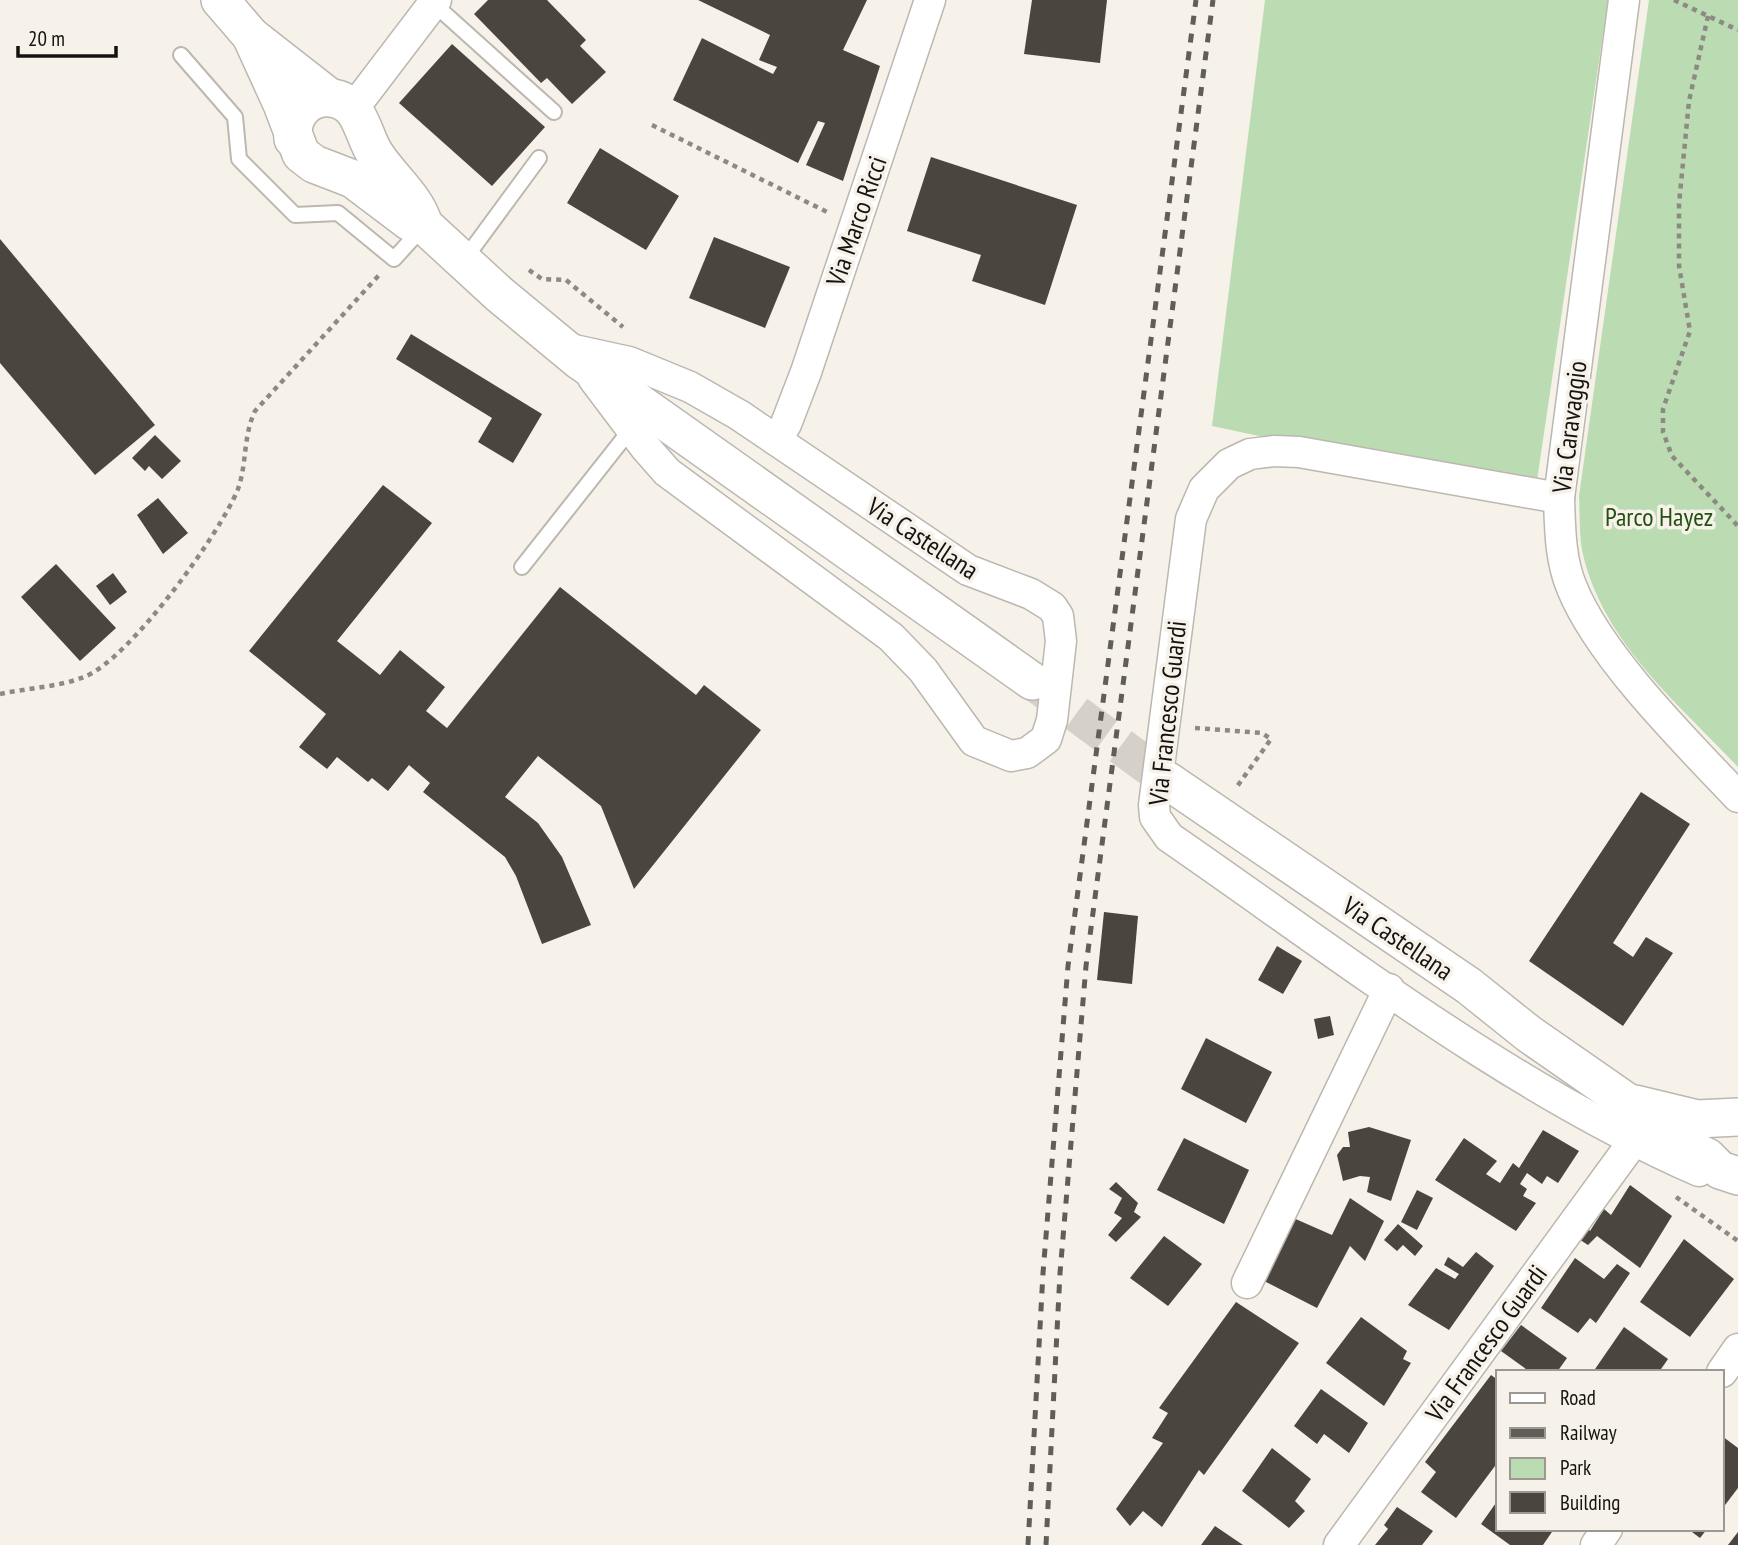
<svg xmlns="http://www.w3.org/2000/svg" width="1738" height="1545" font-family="'PT Sans Narrow',sans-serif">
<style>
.green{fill:#bbdbb3}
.building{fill:#4a463f}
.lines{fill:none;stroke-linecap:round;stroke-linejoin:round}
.tertiary-tunnel{stroke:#d5d1c8;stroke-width:37;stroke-dasharray:37 18;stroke-linecap:butt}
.service-casing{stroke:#bcb7af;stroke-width:18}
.minor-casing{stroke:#bcb7af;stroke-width:33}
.tertiary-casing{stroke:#bcb7af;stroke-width:40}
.path{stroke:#8d8983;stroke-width:4.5;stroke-dasharray:5 5;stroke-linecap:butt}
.service{stroke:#fff;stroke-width:14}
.minor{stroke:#fff;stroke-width:30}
.tertiary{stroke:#fff;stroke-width:37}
.rail{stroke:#615e59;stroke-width:5;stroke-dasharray:9 9;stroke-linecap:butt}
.labels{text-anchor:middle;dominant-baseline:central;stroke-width:7;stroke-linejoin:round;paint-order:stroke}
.street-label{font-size:26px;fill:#151310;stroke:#f7f2e9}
.park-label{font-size:26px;fill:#225112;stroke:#f7f2e9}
</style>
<rect width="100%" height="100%" fill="#f7f2e9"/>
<g class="green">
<polygon points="1265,0 1608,0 1535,494 1212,426"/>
<path d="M 1649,0 L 1738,0 L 1738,767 C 1678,703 1601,641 1582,550 C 1579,533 1580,514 1579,496 Z"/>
</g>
<g class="building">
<polygon points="488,0 547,0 586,40 580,46 606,72 572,104 547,78 541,83 474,14"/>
<polygon points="698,0 867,0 843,50 880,66 843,181 806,165 825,123 818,121 798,163 673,100 702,38 773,74 777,67 759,60 770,35"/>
<polygon points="1032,0 1107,0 1100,63 1024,54"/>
<polygon points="452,44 545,127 492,186 399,103"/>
<polygon points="600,148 679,196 646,250 567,203"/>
<polygon points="931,157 1077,205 1045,305 972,281 981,255 907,231"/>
<polygon points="714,237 790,267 765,328 689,298"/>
<polygon points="0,239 155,425 95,475 0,363"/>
<polygon points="411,334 542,414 513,463 478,442 492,418 396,359"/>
<polygon points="155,435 181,461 162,479 149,466 145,471 132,458"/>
<polygon points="383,485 432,523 337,641 380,675 400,650 445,687 426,711 447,728 560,587 696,695 704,685 761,730 634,889 601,806 538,756 505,797 538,823 562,857 591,925 542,944 516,876 505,857 423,792 430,783 409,765 388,791 372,778 368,782 337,757 327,769 299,747 326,714 249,651"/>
<polygon points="158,498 188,533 163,554 137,515"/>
<polygon points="56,564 116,628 80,661 21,597"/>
<polygon points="113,573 127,592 110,605 96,586"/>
<polygon points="1641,792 1690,824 1613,943 1633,957 1646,937 1673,953 1623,1026 1529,961"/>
<polygon points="1104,912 1138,916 1132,984 1097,980"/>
<polygon points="1277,946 1302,961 1283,994 1258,980"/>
<polygon points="1330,1016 1334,1035 1318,1039 1314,1019"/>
<polygon points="1206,1038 1272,1072 1246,1123 1181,1089"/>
<polygon points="1369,1127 1411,1140 1391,1201 1367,1192 1370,1177 1360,1176 1343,1181 1337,1155 1343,1147 1350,1147 1348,1132"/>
<polygon points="1543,1130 1579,1151 1558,1183 1547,1176 1542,1184 1527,1173 1520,1184 1527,1189 1523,1196 1536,1203 1516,1231 1435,1180 1464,1138 1497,1161 1486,1174 1500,1183 1513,1163 1519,1168"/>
<polygon points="1184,1138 1249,1170 1224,1224 1157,1190"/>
<polygon points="1116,1182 1138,1203 1134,1212 1141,1217 1116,1242 1108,1235 1122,1218 1114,1213 1122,1198 1109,1189"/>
<polygon points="1630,1185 1672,1216 1640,1268 1597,1236 1588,1245 1571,1234 1581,1219 1590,1231 1604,1209 1611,1215"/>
<polygon points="1417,1190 1433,1198 1417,1230 1401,1222"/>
<polygon points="1350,1198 1384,1221 1365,1261 1350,1246 1317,1308 1260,1279 1291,1217 1332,1235"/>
<polygon points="1398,1224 1423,1246 1415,1256 1403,1245 1397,1251 1384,1240"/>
<polygon points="1164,1236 1202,1264 1168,1306 1130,1278"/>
<polygon points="1684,1239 1734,1279 1690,1337 1640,1302"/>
<polygon points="1476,1252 1494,1266 1449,1330 1408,1305 1436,1268 1455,1279 1459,1274 1444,1265 1448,1257 1463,1267"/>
<polygon points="1575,1258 1604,1279 1617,1264 1630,1273 1596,1323 1590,1318 1578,1333 1541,1308"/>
<polygon points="1236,1302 1299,1343 1204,1475 1199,1470 1162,1527 1143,1511 1130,1526 1116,1509 1163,1443 1152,1438 1168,1413 1159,1408"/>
<polygon points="1361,1317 1407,1351 1403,1359 1411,1363 1384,1406 1326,1363"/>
<polygon points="1521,1325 1567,1358 1557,1372 1530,1372 1501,1351"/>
<polygon points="1624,1327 1668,1359 1659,1372 1593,1372"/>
<polygon points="1491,1375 1498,1380 1498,1462 1456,1518 1421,1492 1436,1472 1425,1462"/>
<polygon points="1321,1389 1368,1423 1349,1453 1324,1434 1317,1444 1294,1426"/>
<polygon points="1722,1436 1738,1448 1738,1488 1722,1509"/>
<polygon points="1272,1448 1311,1479 1295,1501 1305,1511 1289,1528 1242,1491"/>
<polygon points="1498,1500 1498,1529 1554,1529 1543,1545 1510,1545 1481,1524"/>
<polygon points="1397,1507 1433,1531 1422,1545 1375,1545 1388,1529 1384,1525"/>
<polygon points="1215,1526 1243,1545 1201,1545"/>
<polygon points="1688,1529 1707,1529 1700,1538"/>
<polygon points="1738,1532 1738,1545 1728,1545"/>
</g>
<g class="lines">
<polyline class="tertiary-tunnel" points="1032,681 1168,781"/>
<defs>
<g id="service">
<polyline points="434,4 554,112"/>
<polyline points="181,55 235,117 239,159 295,215 338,213 394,259 423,227"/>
<polyline points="464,260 539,158"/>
<polyline points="522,567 631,429"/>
</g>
<g id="minor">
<path d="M 1624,0 L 1559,498 C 1560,528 1560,560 1572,588 C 1600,657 1686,742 1738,797"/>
<polyline points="353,109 436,0"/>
<polyline points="565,348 629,362 690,387 739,415 968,570 1031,594 1052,607 1058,616 1061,641 1052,720 1046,739 1027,753 1011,756 974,741 923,670 891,637 667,472 645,447 593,378"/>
<polyline points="776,440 786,424 806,372 930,0"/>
<path d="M 1559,498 L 1299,452 L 1274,451 L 1250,454 L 1229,464 L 1204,489 L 1191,519 L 1154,805 L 1155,817 L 1169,837 C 1340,955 1508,1087 1699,1171"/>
<polyline points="1247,1283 1389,989"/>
<polyline points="1722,1372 1738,1349"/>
<polyline points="1339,1545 1633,1142"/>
<polyline points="1596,1545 1607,1529"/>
</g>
<g id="tertiary">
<polyline points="220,0 251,36 329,97"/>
<polyline points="251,36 282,104 301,154 314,164 353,179 410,222 417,223"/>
<path d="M 293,139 C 292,126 295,114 306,105 C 312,100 322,97 331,98 C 361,101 362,134 375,154 C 391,179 415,196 424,225 L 499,294 L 580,361 L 1032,681"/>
<polyline points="1168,781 1469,986 1529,1034 1624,1100 1671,1140 1707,1157 1720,1170 1738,1176"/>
<polyline points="1635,1104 1697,1119 1738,1117"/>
</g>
</defs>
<use href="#service" class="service-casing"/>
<use href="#minor" class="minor-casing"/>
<use href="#tertiary" class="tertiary-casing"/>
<g class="path">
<polyline points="1674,0 1738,30"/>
<polyline points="1708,16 1689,101 1679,204 1679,266 1690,331 1663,409 1663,432 1672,456 1738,526"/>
<polyline points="652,125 827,212"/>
<polyline points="529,270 542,279 566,280 623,327"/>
<path d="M 0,694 C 27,688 59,687 84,677 C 129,660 220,534 238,489 C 247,464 243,436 255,411 L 380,274"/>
<polyline points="1195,728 1262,733 1271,739 1236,788"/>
<polyline points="1676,1197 1738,1241"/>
</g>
<use href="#service" class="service"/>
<use href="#minor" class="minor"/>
<use href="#tertiary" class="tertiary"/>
<g class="rail">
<polyline points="1028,1545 1043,1273 1068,966 1196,0"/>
<polyline points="1046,1545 1060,1273 1086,966 1213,0"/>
</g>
</g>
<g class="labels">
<g class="street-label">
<text transform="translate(856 221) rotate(-71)">Via Marco Ricci</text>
<text transform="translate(1569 427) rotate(-83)">Via Caravaggio</text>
<text transform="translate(923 538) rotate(33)">Via Castellana</text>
<text transform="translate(1167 713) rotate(-84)">Via Francesco Guardi</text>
<text transform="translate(1398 938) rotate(34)">Via Castellana</text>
<text transform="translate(1486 1343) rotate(-54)">Via Francesco Guardi</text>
</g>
<g class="park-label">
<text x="1659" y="516">Parco Hayez</text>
</g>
</g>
<rect x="1496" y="1370" width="228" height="161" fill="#f7f2e9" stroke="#9d9992" stroke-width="2"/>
<rect x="1510" y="1393" width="35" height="10" fill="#ffffff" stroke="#9d9992" stroke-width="2"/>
<text x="1560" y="1405" font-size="21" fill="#151310">Road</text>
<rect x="1510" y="1428" width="35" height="10" fill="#615e59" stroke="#9d9992" stroke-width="2"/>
<text x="1560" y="1440" font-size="21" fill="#151310">Railway</text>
<rect x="1510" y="1458" width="35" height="21" fill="#bbdbb3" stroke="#9d9992" stroke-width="2"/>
<text x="1560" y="1475" font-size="21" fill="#151310">Park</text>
<rect x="1510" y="1492" width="35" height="21" fill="#4a463f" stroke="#9d9992" stroke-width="2"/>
<text x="1560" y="1510" font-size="21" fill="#151310">Building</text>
<path d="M18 46v10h98v-10" fill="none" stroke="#151310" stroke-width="3.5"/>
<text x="28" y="46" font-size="21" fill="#151310" stroke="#f7f2e9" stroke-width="5" paint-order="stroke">20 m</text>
</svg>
